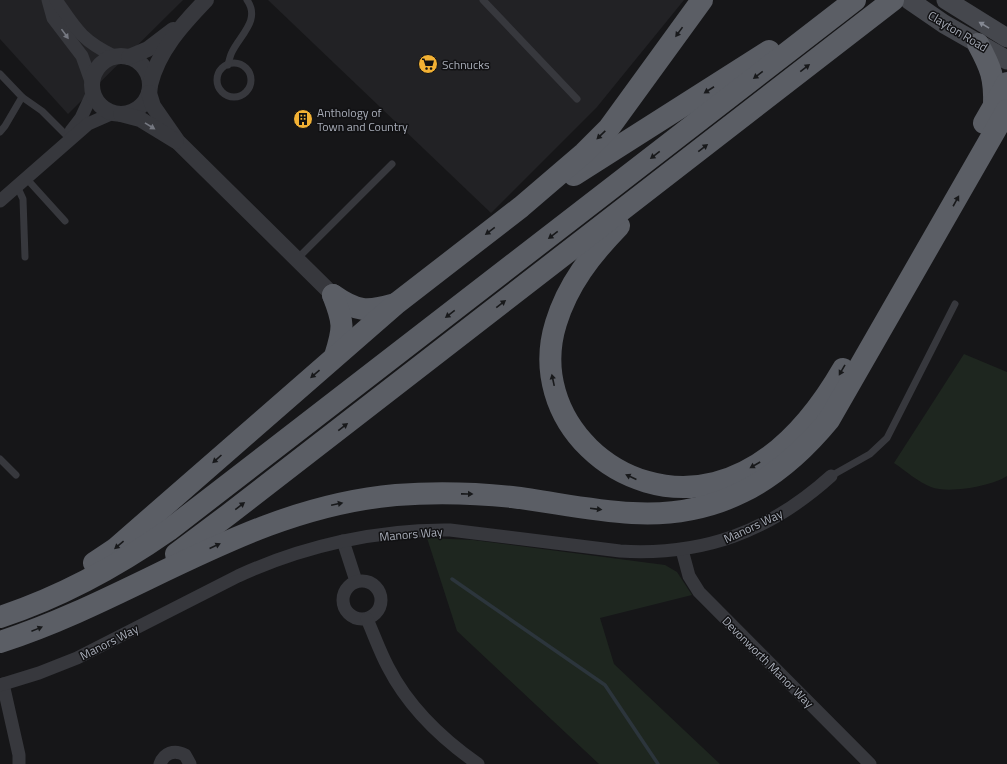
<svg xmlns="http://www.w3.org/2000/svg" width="1007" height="764" font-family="'Titillium Web',sans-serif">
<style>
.built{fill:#222225}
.green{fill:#1e261f}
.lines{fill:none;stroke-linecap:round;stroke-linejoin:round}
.stream{stroke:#2c353c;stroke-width:3.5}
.service{stroke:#37383d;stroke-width:7}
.minor{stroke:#37383d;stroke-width:13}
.tertiary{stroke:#37383d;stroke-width:16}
.secondary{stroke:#45474d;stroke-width:19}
.trunk{stroke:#5b5e65;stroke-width:22}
.oneway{fill:#858993}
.oneway2{fill:#18191b}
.oneway3{fill:#757881}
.labels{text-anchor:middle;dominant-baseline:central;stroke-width:3;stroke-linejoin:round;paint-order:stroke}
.street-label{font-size:12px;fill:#a8adb8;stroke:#111113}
.poi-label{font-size:12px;fill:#a8adb8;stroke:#111113;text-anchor:start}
</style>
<rect width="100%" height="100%" fill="#161618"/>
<g class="built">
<polygon points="0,0 183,0 68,114 0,39"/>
<polygon points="268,0 684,0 597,107 491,213"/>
</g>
<g class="green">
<path d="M 964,354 L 1007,372 L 1007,476 C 992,486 949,494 931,487 C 918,482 906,471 894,463 Z"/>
<polygon points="427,538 473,540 665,565 677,572 692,595 600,618 614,664 720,764 599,764 457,631"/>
</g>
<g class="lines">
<polyline class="stream" points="452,579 605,685 658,764"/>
<g class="service">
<polyline points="483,0 577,99"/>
<circle cx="234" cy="80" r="17"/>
<path d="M 228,65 C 229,61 230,56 232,52 C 240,35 261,20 247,0"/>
<polyline points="0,74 22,97 5,126 0,132"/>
<polyline points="22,97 42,111 67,136"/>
<polyline points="26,178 65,221"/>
<polyline points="17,186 23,199 25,257"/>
<polyline points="297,259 392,164"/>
<polyline points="0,459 16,475"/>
<polyline points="831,476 870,454 887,438 955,304"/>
</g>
<g class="minor">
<polyline points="48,0 53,18 82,56 92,84"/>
<path d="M 56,0 C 76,29 81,40 114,56"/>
<polyline points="71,131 81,118 93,92"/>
<polyline points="0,201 88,124 113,113"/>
<polyline points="343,541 356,581"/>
<polyline points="682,550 689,576 699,592 870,764"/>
<circle cx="362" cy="600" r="19"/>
<path d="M 367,619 C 374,635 380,652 388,667 C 408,706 442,739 478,764"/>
<polyline points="3,684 19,755 19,764"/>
<path d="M 0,685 L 39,673 L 77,658 L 238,576 C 303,546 378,529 450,530 L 620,551 C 703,556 769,532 831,476"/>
<path d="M 160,764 C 164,753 174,749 185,755 L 190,764"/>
</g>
<g class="tertiary">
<circle cx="121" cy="85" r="29"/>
<polyline points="129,57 148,49 173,30"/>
<path d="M 150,85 C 158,51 182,25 206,0"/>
<polyline points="149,93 153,106 178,142 333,295"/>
<polyline points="121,114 140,119 176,141"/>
</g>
<g class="secondary">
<polyline points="909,0 944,24 1007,60"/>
<polyline points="946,0 1007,38"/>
</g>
<g class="trunk">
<path d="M 978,44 C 991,68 995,78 994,106"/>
<polyline points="984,123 1007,83"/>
<polyline points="574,175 769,51"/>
<path d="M 619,226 C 591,255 568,284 556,323 C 526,419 621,507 715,483 C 773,468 814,419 843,369"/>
<path d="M 333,295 C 357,312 367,312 395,304"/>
<path d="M 333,295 C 344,323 344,328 335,356"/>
<polyline points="176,554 228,515 893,0"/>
<polyline points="94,563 115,549 397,303 521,207 584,153 609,128 702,0"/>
<path d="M 0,617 C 61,597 116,567 169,530 L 855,0"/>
<path d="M 0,642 C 137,598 248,508 396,495 C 435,492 474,493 512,497 C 552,502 592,511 632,513 C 716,518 777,483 829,420 L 1007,110"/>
</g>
</g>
<defs><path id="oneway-solid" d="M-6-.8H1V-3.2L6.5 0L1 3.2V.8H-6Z"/></defs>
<use class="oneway" href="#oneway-solid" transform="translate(984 25) rotate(-149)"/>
<g class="oneway2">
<use href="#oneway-solid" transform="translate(679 32) rotate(126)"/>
<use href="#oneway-solid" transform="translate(805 68) rotate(-38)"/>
<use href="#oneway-solid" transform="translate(758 75) rotate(142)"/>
<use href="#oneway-solid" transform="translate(709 90) rotate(147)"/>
<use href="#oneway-solid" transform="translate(601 135) rotate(136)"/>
<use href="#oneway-solid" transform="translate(703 148) rotate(-38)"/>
<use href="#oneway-solid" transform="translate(655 155) rotate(142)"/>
<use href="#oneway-solid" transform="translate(956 201) rotate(-61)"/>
<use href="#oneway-solid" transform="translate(490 231) rotate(143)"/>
<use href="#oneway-solid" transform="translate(553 235) rotate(142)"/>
<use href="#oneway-solid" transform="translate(501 304) rotate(-38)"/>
<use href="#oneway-solid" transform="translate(450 314) rotate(142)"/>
<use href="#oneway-solid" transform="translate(842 370) rotate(120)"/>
<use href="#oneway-solid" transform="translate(315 374) rotate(139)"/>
<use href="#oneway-solid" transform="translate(553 380) rotate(-102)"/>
<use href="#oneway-solid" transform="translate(343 427) rotate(-38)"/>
<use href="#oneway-solid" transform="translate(217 459) rotate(138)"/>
<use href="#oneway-solid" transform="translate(755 465) rotate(150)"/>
<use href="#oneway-solid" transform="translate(631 477) rotate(-155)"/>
<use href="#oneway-solid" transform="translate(467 494) rotate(1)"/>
<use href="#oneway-solid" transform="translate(337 504) rotate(-12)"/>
<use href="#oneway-solid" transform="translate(240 506) rotate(-38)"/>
<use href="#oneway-solid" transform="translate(596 509) rotate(7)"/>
<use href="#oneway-solid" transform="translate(119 545) rotate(140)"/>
<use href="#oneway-solid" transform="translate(215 546) rotate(-25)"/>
<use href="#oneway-solid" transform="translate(37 629) rotate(-22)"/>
</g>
<g class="oneway3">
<use href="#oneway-solid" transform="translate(65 34) rotate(54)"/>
<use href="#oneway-solid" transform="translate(150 126) rotate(32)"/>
</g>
<defs>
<symbol id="supermarket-disc" viewBox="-11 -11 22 22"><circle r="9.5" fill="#f2b134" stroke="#111113"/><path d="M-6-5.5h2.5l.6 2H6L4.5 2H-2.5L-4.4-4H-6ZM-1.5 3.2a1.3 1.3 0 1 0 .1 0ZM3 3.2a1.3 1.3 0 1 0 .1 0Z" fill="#111"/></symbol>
<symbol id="building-disc" viewBox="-11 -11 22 22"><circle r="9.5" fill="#f2b134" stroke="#111113"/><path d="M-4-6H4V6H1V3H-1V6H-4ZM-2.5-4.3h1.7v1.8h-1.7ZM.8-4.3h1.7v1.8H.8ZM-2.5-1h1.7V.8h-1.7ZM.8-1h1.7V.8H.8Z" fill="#111"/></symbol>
</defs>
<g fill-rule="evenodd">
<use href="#supermarket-disc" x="417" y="53" width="22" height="22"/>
<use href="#building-disc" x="292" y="108" width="22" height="22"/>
</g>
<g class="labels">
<g class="street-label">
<text transform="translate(958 31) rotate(31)">Clayton Road</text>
<text transform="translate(753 526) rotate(-25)">Manors Way</text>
<text transform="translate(411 534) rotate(-5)">Manors Way</text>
<text transform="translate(109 642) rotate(-27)">Manors Way</text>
<text transform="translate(768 662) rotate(45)">Devonworth Manor Way</text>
</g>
<g class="poi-label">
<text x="442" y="64">Schnucks</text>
<text x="317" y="112">Anthology of<tspan x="317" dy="14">Town and Country</tspan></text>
</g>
</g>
</svg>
